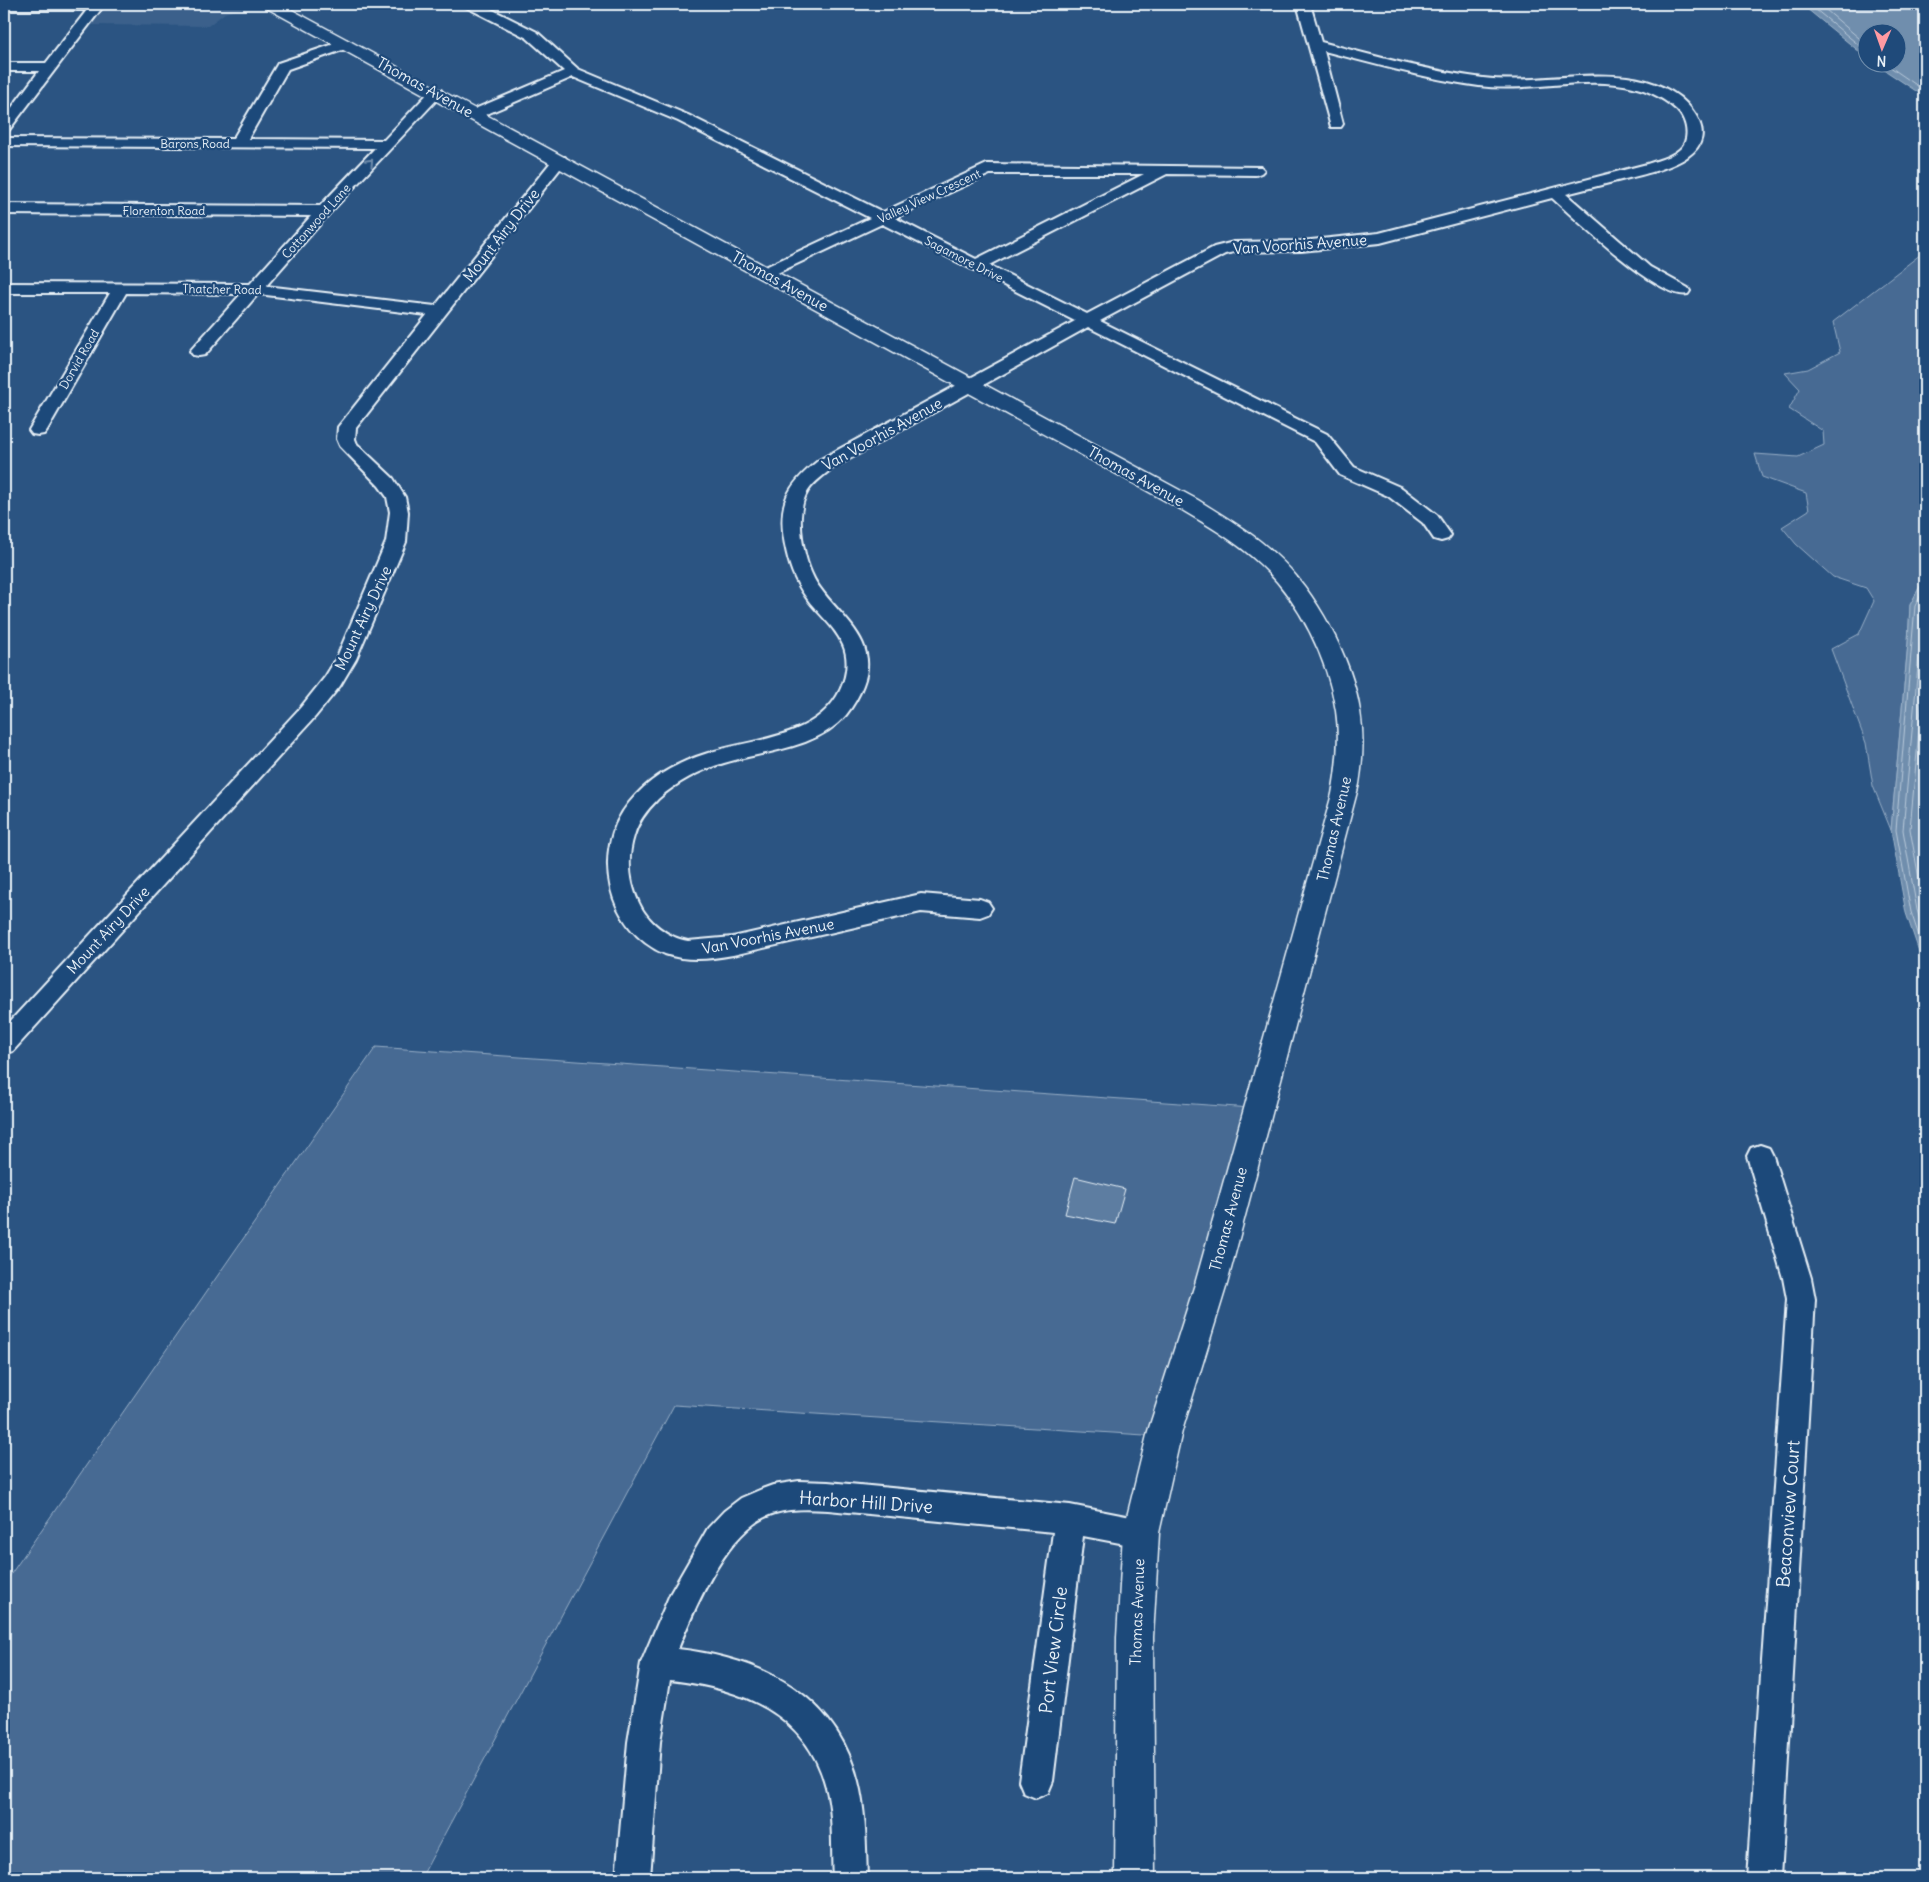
<svg xmlns="http://www.w3.org/2000/svg" width="1929" height="1882" font-family="Delius,sans-serif">
<style>
.built{fill:#3a608b}
.green{fill:#476b93;stroke:#98aec6}
.water{fill:#708ead;stroke:#a0b6cb}
.lines{fill:none;stroke-linecap:round;stroke-linejoin:round}
.shore{stroke:#b8c9da;stroke-width:1}
.building{fill:#5d7da1;stroke:#e8f1f8}
.minor-casing{stroke:#e8f1f8;stroke-width:4}
.major-casing{stroke:#e8f1f8;stroke-width:3}
.minor{fill:#1f4a7a;fill-rule:evenodd}
.major{fill:#1f4a7a;fill-rule:evenodd}
.oneway{stroke:#6f8dac}
.labels{text-anchor:middle;dominant-baseline:central;stroke-width:4.5;stroke-linejoin:round;paint-order:stroke}
.far-street-label{font-size:12px;fill:#e8f1f8;stroke:#1f4a7a}
.street-label{font-size:15px;fill:#e8f1f8;stroke:#1f4a7a}
.near-street-label{font-size:18px;fill:#e8f1f8;stroke:#1f4a7a}
</style>
<rect width="100%" height="100%" fill="#2b5482"/>
<filter id="ink" filterUnits="userSpaceOnUse"><feTurbulence type="fractalNoise" baseFrequency=".02" numOctaves="2"/><feDisplacementMap in="SourceGraphic" scale="10" xChannelSelector="R" yChannelSelector="G"/><feConvolveMatrix kernelMatrix="1 2 1 2 8 2 1 2 1" color-interpolation-filters="sRGB"/></filter>
<g filter="url(#ink)">
<polygon class="built" points="105,4 258,4 225,13 208,26 88,25"/>
<g class="green">
<polygon points="1925,251 1925,577 1910,605 1908,643 1891,830 1873,786 1866,743 1831,649 1859,634 1874,601 1866,588 1833,577 1796,544 1782,527 1809,510 1806,493 1762,477 1755,454 1798,457 1824,445 1823,431 1789,409 1800,389 1785,373 1808,369 1840,352 1833,322"/>
<polygon points="376,1047 1251,1108 1160,1436 674,1405 421,1878 4,1878 4,1584"/>
</g>
<g class="water">
<polygon points="1801,4 1925,4 1925,97 1874,63 1896,62 1896,32 1866,32 1866,57"/>
<polygon points="1925,577 1925,969 1906,913 1891,830 1908,643 1910,605"/>
</g>
<g class="lines">
<g class="shore">
<polyline points="1809,4 1866,51"/>
<polyline points="1819,4 1866,44"/>
<polyline points="1883,62 1925,91"/>
<polyline points="1925,587 1915,606 1896,830 1911,912 1925,954"/>
<polyline points="1925,600 1921,608 1920,644 1903,830 1917,910 1925,935"/>
<polyline points="1925,665 1910,829 1925,912"/>
</g>
</g>
<polygon class="building" points="1075,1177 1125,1189 1115,1224 1065,1214"/>
<g class="lines">
<defs>
<g id="minor">
<polygon points="4,4 105,4 9,130 4,131 4,118 39,71 4,71 4,63 46,63 87,10 4,10"/>
<path d="M 465,4 L 481,4 L 537,32 L 578,69 L 688,115 L 883,212 L 987,164 L 1261,167 L 1264,170 L 1261,173 L 1256,175 L 1167,174 L 989,265 L 1087,314 L 1214,247 L 1234,242 L 1301,241 L 1379,233 L 1647,164 C 1659,160 1680,155 1685,142 C 1689,131 1685,118 1677,110 C 1623,61 1545,95 1479,86 C 1427,79 1375,64 1324,51 L 1343,124 L 1341,127 L 1331,127 L 1297,4 L 1310,4 L 1321,42 C 1375,56 1428,71 1483,78 C 1531,84 1579,71 1627,77 C 1651,80 1677,90 1692,110 C 1728,157 1656,171 1625,179 C 1605,184 1586,189 1566,194 L 1650,267 L 1688,288 L 1690,291 L 1688,294 C 1660,301 1575,218 1552,198 L 1380,243 L 1301,251 L 1234,252 L 1225,254 L 1100,321 L 1327,434 L 1354,467 L 1402,488 L 1437,515 L 1451,535 L 1448,539 L 1441,541 L 1434,539 L 1423,523 L 1388,496 L 1340,475 L 1315,442 L 1088,327 L 833,468 C 824,475 814,482 808,491 C 793,515 804,567 820,588 C 842,619 880,642 863,685 C 859,696 853,706 846,715 C 817,749 764,751 724,763 C 700,770 677,782 658,799 C 647,810 638,821 634,836 C 627,858 629,882 639,903 C 647,921 668,938 688,941 L 733,937 L 921,894 L 980,899 L 988,902 L 992,908 L 988,914 L 980,917 L 921,912 L 733,955 C 710,959 688,962 665,954 C 607,930 590,851 629,803 C 649,778 678,762 708,753 C 751,739 811,739 837,696 C 846,681 850,661 843,645 C 835,626 817,613 806,597 C 794,580 789,565 785,545 C 777,504 787,485 819,460 L 1075,321 L 882,224 L 771,276 L 759,276 L 757,273 L 759,270 L 870,218 L 678,121 L 573,77 L 480,117 L 470,117 L 468,114 L 470,111 L 564,71 L 527,38 L 466,7 ZM 990,174 L 1144,174 L 976,259 L 895,218 Z"/>
<polygon points="346,40 353,44 351,47 288,69 248,139 384,140 431,90 441,90 443,93 329,214 266,286 435,306 555,157 565,157 567,160 356,428 355,439 357,444 393,478 405,497 408,512 406,542 356,659 340,686 315,717 13,1051 4,1054 4,1028 301,707 325,677 336,659 386,542 390,512 387,497 379,486 340,446 337,439 338,427 427,315 258,294 205,355 199,356 193,355 190,351 241,294 126,293 47,430 44,434 38,435 32,434 29,430 110,293 4,293 4,283 250,284 311,216 4,214 4,204 320,206 375,148 4,146 4,138 233,139 278,63"/>
<polygon points="1760,1145 1769,1148 1773,1156 1811,1278 1815,1299 1781,1878 1747,1878 1787,1299 1783,1278 1747,1156 1751,1148"/>
<path d="M 799,1481 L 828,1482 L 1070,1505 L 1141,1519 L 1152,1523 L 1156,1533 L 1152,1543 L 1141,1547 L 1083,1536 L 1053,1781 L 1048,1793 L 1036,1798 L 1024,1793 L 1019,1781 L 1053,1532 L 828,1510 C 810,1509 792,1508 775,1513 C 728,1526 695,1608 678,1649 C 766,1659 841,1698 860,1790 C 866,1819 866,1849 867,1878 L 833,1878 C 831,1848 834,1816 826,1787 C 806,1712 741,1688 670,1680 L 660,1742 L 650,1878 L 616,1878 L 628,1742 L 641,1663 L 670,1594 L 708,1528 L 724,1511 L 741,1498 L 762,1489 L 773,1485 Z"/>
</g>
<path id="major" d="M 262,4 L 281,4 L 1198,500 C 1225,517 1253,533 1276,555 C 1316,591 1352,658 1360,711 C 1364,735 1363,760 1359,784 L 1227,1284 L 1182,1431 L 1159,1533 L 1153,1637 L 1155,1878 L 1115,1878 L 1117,1637 L 1123,1533 L 1148,1431 L 1195,1284 L 1332,794 C 1337,767 1340,738 1336,711 C 1328,659 1299,600 1260,564 C 1237,542 1209,526 1182,510 L 265,7 Z"/>
</defs>
<use href="#minor" class="minor-casing"/>
<use href="#major" class="major-casing"/>
<use href="#minor" class="minor"/>
<use href="#major" class="major"/>
</g>
<defs><path id="oneway-chevron" d="M-2-3.5L2.5 0L-2 3.5" fill="none" stroke-width="1.6" stroke-linecap="round" stroke-linejoin="round" transform="scale(1.25)"/></defs>
<use class="oneway" href="#oneway-chevron" transform="translate(370 162) rotate(-47)"/>
</g>
<g class="labels">
<g class="far-street-label">
<text x="195" y="143">Barons Road</text>
<text transform="translate(929 196) rotate(-25)">Valley View Crescent</text>
<text x="164" y="210">Florenton Road</text>
<text transform="translate(316 221) rotate(-48)">Cottonwood Lane</text>
<text transform="translate(964 259) rotate(27)">Sagamore Drive</text>
<text transform="translate(222 289) rotate(1)">Thatcher Road</text>
<text transform="translate(79 359) rotate(-60)">Dorvid Road</text>
</g>
<g class="street-label">
<text transform="translate(425 87) rotate(29)">Thomas Avenue</text>
<text transform="translate(501 235) rotate(-52)">Mount Airy Drive</text>
<text transform="translate(1300 244) rotate(-4)">Van Voorhis Avenue</text>
<text transform="translate(780 281) rotate(29)">Thomas Avenue</text>
<text transform="translate(882 434) rotate(-29)">Van Voorhis Avenue</text>
<text transform="translate(1136 476) rotate(29)">Thomas Avenue</text>
<text transform="translate(363 618) rotate(-65)">Mount Airy Drive</text>
<text transform="translate(1334 829) rotate(-77)">Thomas Avenue</text>
<text transform="translate(108 930) rotate(-47)">Mount Airy Drive</text>
<text transform="translate(768 936) rotate(-11)">Van Voorhis Avenue</text>
<text transform="translate(1228 1219) rotate(-75)">Thomas Avenue</text>
<text transform="translate(1137 1612) rotate(-88)">Thomas Avenue</text>
</g>
<g class="near-street-label">
<text transform="translate(866 1502) rotate(4)">Harbor Hill Drive</text>
<text transform="translate(1788 1514) rotate(-86)">Beaconview Court</text>
<text transform="translate(1053 1650) rotate(-83)">Port View Circle</text>
</g>
</g>
<rect width="1929" height="1882" fill="none" stroke="#1f4a7a" stroke-width="20"/>
<rect x="10" y="10" width="1909" height="1862" fill="none" stroke="#e8f1f8" stroke-width="2" filter="url(#ink)"/>
<g transform="translate(1882 48) rotate(182)"><circle r="24" fill="#1f4a7a" stroke="#6f8dac"/>
<path d="M0-4L9 19L0 12L-9 19Z" fill="#ff9aa2"/>
<text y="-8" font-size="14" font-weight="bold" text-anchor="middle" fill="#e8f1f8">N</text>
</g>
</svg>
